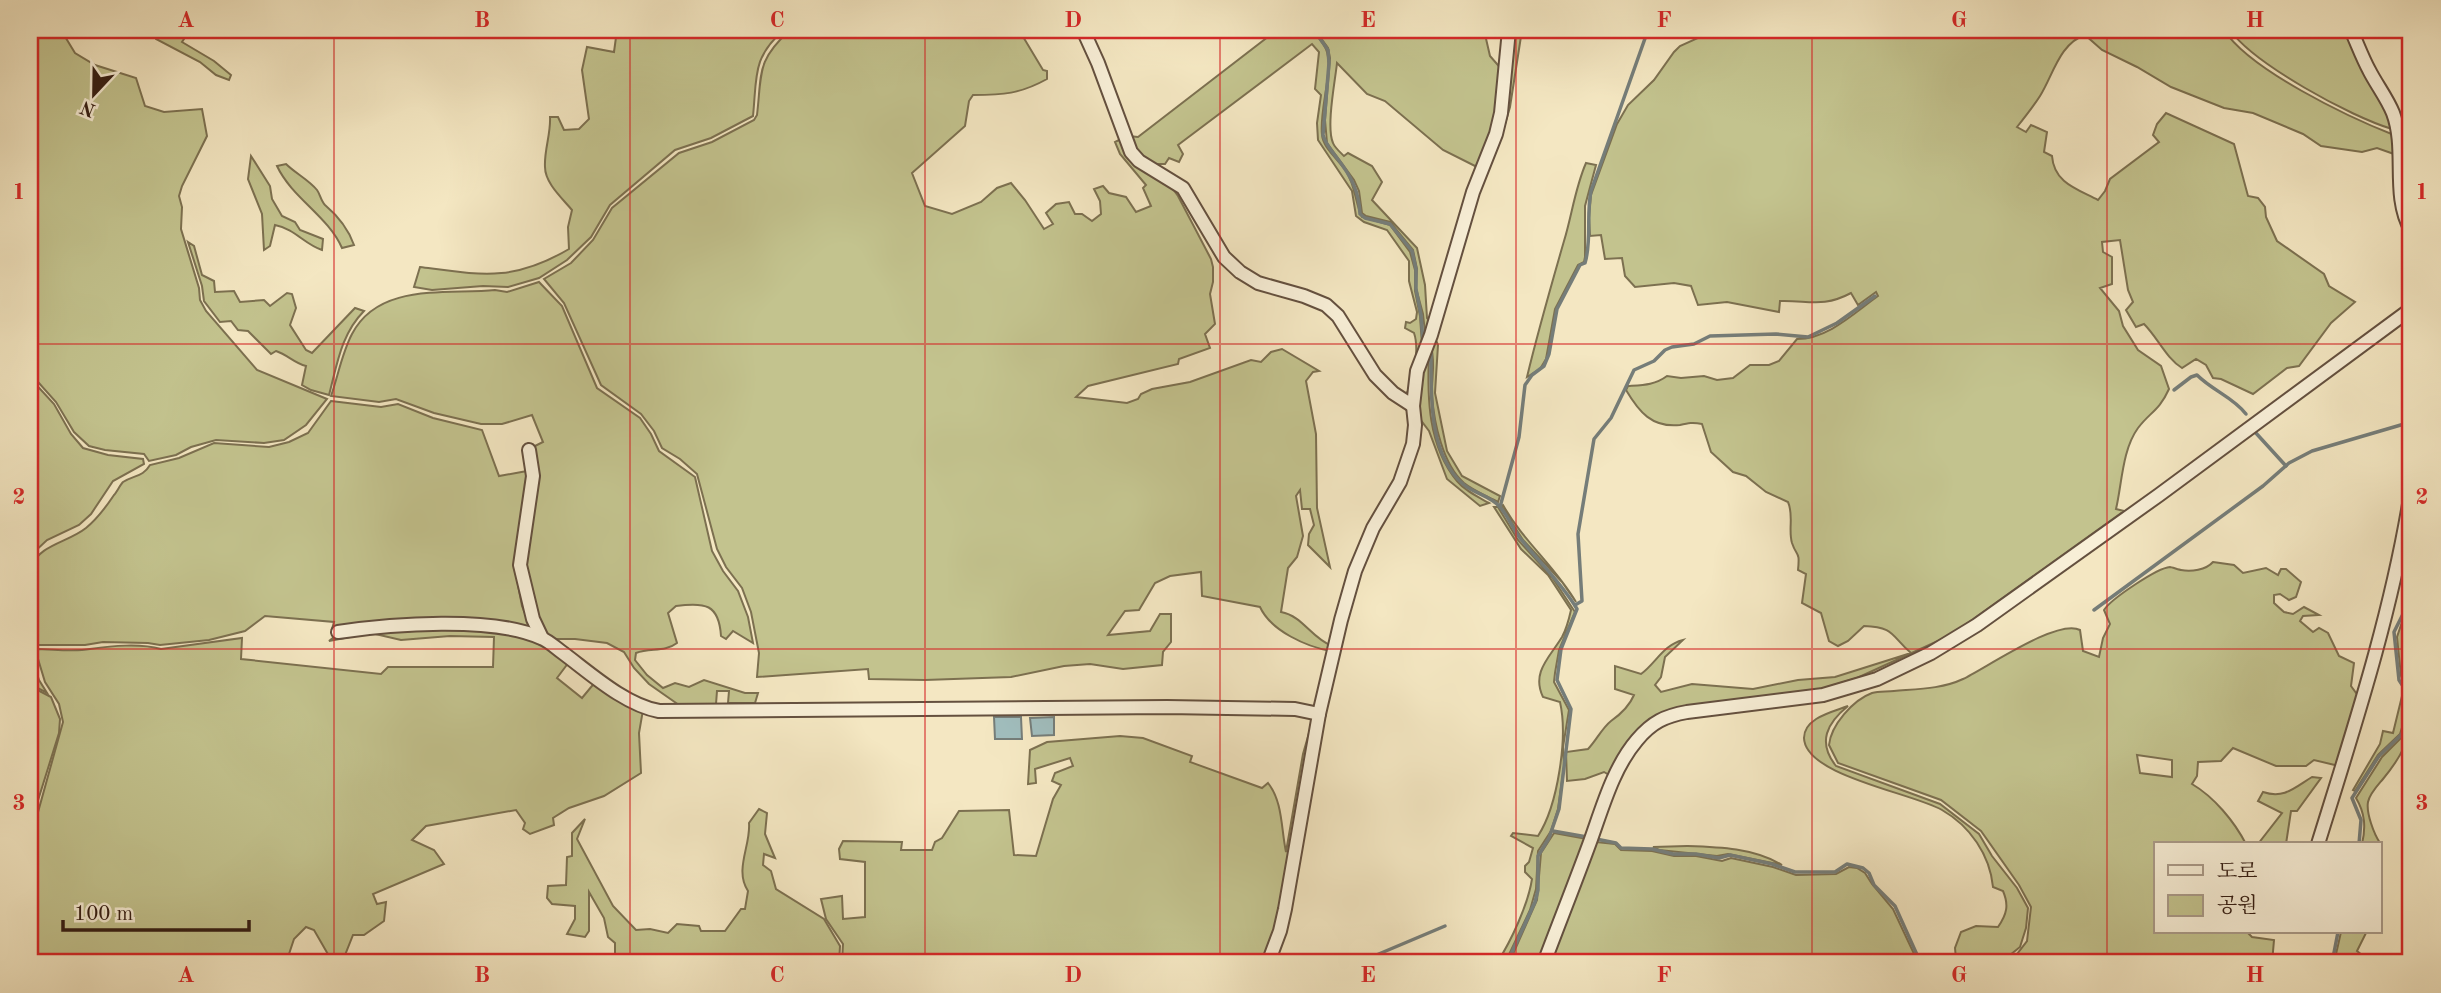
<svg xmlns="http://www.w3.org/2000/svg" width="2441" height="993" font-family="'Old Standard TT','Noto Serif KR',serif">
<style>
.green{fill:#c3c38e;stroke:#7c7050;stroke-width:2;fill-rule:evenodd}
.water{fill:#a0bdbd;stroke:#757d79;stroke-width:2}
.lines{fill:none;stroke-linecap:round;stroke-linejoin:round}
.stream{stroke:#757d79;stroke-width:3.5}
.street-casing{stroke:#64503f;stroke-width:16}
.street{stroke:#f8efd7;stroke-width:12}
.grid{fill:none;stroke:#d62828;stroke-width:2;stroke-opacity:0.55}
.neatline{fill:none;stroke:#d62828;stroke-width:2.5}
.grid-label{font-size:23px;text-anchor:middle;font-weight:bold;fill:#d62828}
</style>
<rect width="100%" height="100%" fill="#f4e7c2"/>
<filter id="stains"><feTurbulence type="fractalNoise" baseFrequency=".00286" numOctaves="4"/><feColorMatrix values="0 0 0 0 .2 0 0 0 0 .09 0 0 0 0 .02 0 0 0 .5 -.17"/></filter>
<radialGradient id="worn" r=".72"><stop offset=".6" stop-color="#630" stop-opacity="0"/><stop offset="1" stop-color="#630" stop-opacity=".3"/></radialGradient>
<g class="green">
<polygon points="30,30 61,30 75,53 95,65 136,78 145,106 164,112 202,109 207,136 182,186 179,196 182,207 181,229 199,288 200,300 206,311 257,370 327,399 306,425 284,440 264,443 216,440 191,447 176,455 149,461 144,454 105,450 89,446 74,432 56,402 30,373"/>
<polygon points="151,30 190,30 182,42 214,61 231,75 229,80 216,75 200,62 156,39"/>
<path d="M 222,30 L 267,30 C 249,37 240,38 222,30 Z"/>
<path d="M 617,30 L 784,30 C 752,57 757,77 753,116 L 711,138 L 675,150 L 610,205 L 591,237 L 567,260 L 539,278 L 508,287 L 483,286 L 432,290 L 414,287 L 420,267 C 482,275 513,282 569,249 L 568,227 L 572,210 C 562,198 545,183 545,167 C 544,150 551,134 550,117 L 558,117 L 564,130 L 579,129 L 589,119 L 582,70 L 587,47 L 614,52 Z"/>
<path d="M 790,30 L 1019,30 L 1043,70 L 1047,71 L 1047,79 C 1020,94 1003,95 973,95 L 969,101 L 965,126 L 912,173 L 925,206 L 952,214 L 981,202 L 997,188 L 1011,183 L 1025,200 L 1044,229 L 1053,224 L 1046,213 L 1056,204 L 1069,202 L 1075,214 L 1082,214 L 1092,221 L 1101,214 L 1100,201 L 1094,189 L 1103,186 L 1109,193 L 1126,197 L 1136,212 L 1151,206 L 1143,188 L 1146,185 L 1120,154 L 1115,142 L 1121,139 L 1168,182 L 1178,196 L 1211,259 L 1213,267 L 1213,282 L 1210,294 L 1215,324 L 1205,334 L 1210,348 L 1179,359 L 1178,364 L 1088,386 L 1076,397 L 1127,403 L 1138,399 L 1141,394 L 1152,389 L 1190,382 L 1251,360 L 1261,362 L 1271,352 L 1282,349 L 1319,371 L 1313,372 L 1306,381 L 1316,434 L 1317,508 L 1330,567 L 1308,545 L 1309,534 L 1314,525 L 1310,509 L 1302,509 L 1300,490 L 1296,496 L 1303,536 L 1297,557 L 1288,568 L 1281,612 C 1303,616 1311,638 1332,646 L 1331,651 C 1307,647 1271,631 1260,607 L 1202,596 L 1201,572 L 1170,576 L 1155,583 L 1139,610 L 1125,611 L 1108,635 L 1150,631 L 1160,614 L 1171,614 L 1171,642 L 1163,652 L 1162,665 L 1123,669 L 1090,664 L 1064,666 L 1011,677 L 925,680 L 869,679 L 868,669 L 757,677 L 759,653 L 751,612 L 742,588 L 726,567 L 717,549 L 697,474 L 680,459 L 662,448 L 654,431 L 641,414 L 601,385 L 564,303 L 544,279 L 571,263 L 593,240 L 612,208 L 679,153 L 712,142 L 754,120 L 757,115 C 762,73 756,61 790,30 Z"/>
<path d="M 1277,30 L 1312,30 C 1317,36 1325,44 1327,52 C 1333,72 1319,111 1322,135 C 1323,148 1338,159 1346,171 C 1356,187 1355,203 1362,217 L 1390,225 L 1410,252 L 1415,270 L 1415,291 L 1420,316 L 1422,345 L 1410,400 L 1404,396 C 1415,386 1419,347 1414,333 L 1405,328 L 1406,322 L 1410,323 L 1416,319 L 1417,312 L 1409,281 L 1409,261 L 1387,230 L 1364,222 L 1356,216 L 1352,191 L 1318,140 L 1317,123 L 1321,95 L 1315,89 L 1319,52 L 1312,44 L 1178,145 L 1183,154 L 1179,162 L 1169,158 L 1165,164 L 1151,164 L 1142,161 L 1128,136 L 1138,137 Z"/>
<path d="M 1315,30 L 1484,30 L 1490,56 L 1504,72 L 1500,103 L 1479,168 L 1443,150 L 1385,101 L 1367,94 L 1337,63 C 1335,82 1326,127 1333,143 C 1335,148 1340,152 1344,156 L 1348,153 L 1372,166 L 1382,182 L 1372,200 L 1417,248 L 1425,285 L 1427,318 L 1429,320 L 1426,342 L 1423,314 L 1416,288 L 1417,269 L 1413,250 L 1390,222 L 1366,216 L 1362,213 L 1359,191 L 1354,180 L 1327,143 L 1325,120 L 1330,58 L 1328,48 Z"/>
<polygon points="1513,30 1522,30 1510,107 1503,131 1510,82"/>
<path d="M 1706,30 L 2224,30 C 2250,70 2348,117 2394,135 L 2394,154 L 2377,148 L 2362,152 L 2321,146 L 2303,134 L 2253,113 L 2224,108 L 2171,87 L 2137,67 L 2102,50 L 2085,35 C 2060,43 2053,75 2040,96 C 2033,107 2025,117 2017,127 L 2026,132 L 2031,125 L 2047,132 L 2044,152 L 2052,156 C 2054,183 2077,189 2098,200 L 2105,191 L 2110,179 L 2159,142 L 2153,135 L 2157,124 L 2166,113 L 2234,144 L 2248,196 L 2258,198 L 2265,207 L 2266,217 L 2277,241 L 2324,274 L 2329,286 L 2355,302 L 2331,323 L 2299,366 L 2287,368 L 2253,394 L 2221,379 L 2213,378 L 2206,365 L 2196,359 L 2182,368 C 2166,358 2158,338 2144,324 L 2136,327 L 2126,310 L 2133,302 L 2128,290 L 2120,240 L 2102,242 L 2103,252 L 2112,257 L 2112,284 L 2100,288 L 2119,311 L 2123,326 L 2138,350 L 2161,366 L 2169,389 C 2159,411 2150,412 2138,428 C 2122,450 2122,484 2116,509 L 2124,511 L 1951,635 L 1857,678 L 1821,689 L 1668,713 L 1611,776 L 1604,772 L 1585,779 L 1567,781 L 1566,752 L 1588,749 C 1596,741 1602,728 1611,721 C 1621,714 1629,707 1634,695 L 1615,689 L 1615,666 L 1641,674 C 1656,663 1663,645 1683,640 L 1665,657 L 1661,677 L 1655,685 L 1661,692 L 1692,684 L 1753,689 L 1798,680 L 1835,677 L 1911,653 C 1891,636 1895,627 1864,626 L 1848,641 L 1838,646 L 1829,641 L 1821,613 L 1802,603 L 1806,574 L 1798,570 C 1800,550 1797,558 1792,543 C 1788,530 1794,515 1788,502 L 1766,492 L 1746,476 L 1733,472 L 1711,452 L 1702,424 C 1693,422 1688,423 1680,425 C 1652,428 1639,412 1626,390 L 1628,386 C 1643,385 1655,385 1667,376 L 1681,378 L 1704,376 L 1717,380 L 1733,378 L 1750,365 L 1769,365 L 1779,361 L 1797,339 C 1828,339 1854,313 1878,296 L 1876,292 L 1858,305 L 1851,293 C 1823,308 1808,300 1780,301 L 1779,312 L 1727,302 L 1698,305 L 1691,286 L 1674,283 L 1635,287 L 1625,276 L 1622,258 L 1605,259 L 1601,235 L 1590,236 L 1589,218 L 1591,195 L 1617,124 L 1628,105 L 1654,80 L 1674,52 L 1680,46 L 1698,38 Z"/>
<path d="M 2230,30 L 2348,30 L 2391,112 L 2392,129 C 2351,117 2254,64 2230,30 Z"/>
<path d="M 251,156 L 270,186 L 272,199 L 282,216 L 295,222 L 300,230 L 323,239 L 322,250 C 304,244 295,229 275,225 L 270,246 L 264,250 L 262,214 L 248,179 Z"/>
<path d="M 1586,163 L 1596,165 L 1585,206 L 1585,257 L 1584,262 L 1578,265 L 1555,309 L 1546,359 L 1540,369 L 1527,377 C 1538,331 1551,286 1564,241 C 1572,215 1575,188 1586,163 Z"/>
<path d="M 286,164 C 295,173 309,180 317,190 C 320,194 321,201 325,205 C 338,216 348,228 354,245 L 342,248 C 328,216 292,198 277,166 Z"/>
<path d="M 188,242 L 194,246 L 202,275 L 214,281 L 215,292 L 234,291 L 240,302 L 264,300 L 270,306 L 287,293 L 292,294 L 296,308 L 290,325 L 306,350 L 312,353 L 355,308 L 364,311 C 341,334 337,365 329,395 L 311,390 L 302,385 L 306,366 C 294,363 288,355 276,351 L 271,354 L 248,331 L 238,330 L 231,321 L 220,322 L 204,301 L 202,286 Z"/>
<path d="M 539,282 L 562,306 L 597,388 L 640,418 L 651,434 L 659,451 L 695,477 L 712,551 L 723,571 L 738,591 L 748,617 L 753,643 L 733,631 L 726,639 L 721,636 C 719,604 705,602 676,606 L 668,613 L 677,643 C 664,653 650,647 636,653 L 635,660 L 647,675 L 663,688 L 675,683 L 689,687 L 704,680 L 745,693 L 758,693 L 755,703 L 728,703 L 729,691 L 717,691 L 716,704 L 679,705 L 649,684 L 634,668 L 624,652 L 607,643 L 575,639 L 553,639 L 545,633 L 536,616 L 525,566 L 533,447 L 543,442 L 532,415 L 502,424 L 481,424 L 434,413 L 396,399 L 379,402 L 331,396 C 338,376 342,353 352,334 C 379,282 447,295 495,290 L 507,292 Z"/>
<path d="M 1435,338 L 1438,345 L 1435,393 L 1447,451 L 1462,476 L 1500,496 L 1498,502 C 1487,496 1474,491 1464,483 C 1443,465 1434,423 1432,396 C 1431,379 1436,364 1431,347 Z"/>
<path d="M 1429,354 C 1427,397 1428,446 1457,481 C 1465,491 1478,497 1489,503 L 1480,506 L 1447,479 L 1429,431 L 1420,419 L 1417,403 L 1420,375 Z"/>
<polygon points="30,378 54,404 71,434 83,448 108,455 143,459 144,464 113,481 91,514 79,525 47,540 30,556"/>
<path d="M 331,401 L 381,407 L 398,404 L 433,418 L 482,430 L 499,476 L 527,471 L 527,481 L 515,569 L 522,606 L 532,631 L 372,623 L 332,629 L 334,622 L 265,616 L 245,631 L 209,640 L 160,645 L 148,643 L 103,642 L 85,645 L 33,645 L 30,633 L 30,568 C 40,544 67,543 86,528 C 97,519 106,507 114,495 C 117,492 120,485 123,482 C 134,475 143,477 150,465 L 179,458 L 214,443 L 269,447 L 289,442 L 308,433 Z"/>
<path d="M 1503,505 C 1523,541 1555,566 1576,602 L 1562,582 L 1523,540 L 1501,506 Z"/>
<path d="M 1494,507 L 1498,507 L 1518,540 L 1552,577 L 1575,612 L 1559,650 L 1555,673 L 1554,682 L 1569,710 L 1563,747 L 1564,766 L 1558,809 L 1551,831 L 1538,851 L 1536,889 L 1530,910 L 1505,963 L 1497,963 C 1511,941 1528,905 1532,879 L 1525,872 L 1525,866 L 1529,862 L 1533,848 L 1511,836 L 1513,833 L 1538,836 C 1558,805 1568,737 1560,702 L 1543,697 C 1531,672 1550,657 1562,637 C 1567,628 1569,619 1571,610 L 1548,575 L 1521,549 Z"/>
<path d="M 2213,562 L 2234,565 L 2243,573 L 2266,568 L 2278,575 L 2281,569 L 2286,569 L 2301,582 L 2296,597 L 2289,600 L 2280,594 L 2274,595 L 2274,603 L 2284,612 L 2293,614 L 2304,607 L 2319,615 L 2303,616 L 2300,621 L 2313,632 L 2319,628 L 2328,633 L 2339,656 L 2354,663 L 2351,686 L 2359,697 L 2339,766 L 2314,760 L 2306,766 L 2276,766 L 2233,748 L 2221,761 L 2198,762 L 2197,776 L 2192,784 C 2214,797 2234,821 2246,844 L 2156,844 L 2156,932 L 2247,932 L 2252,937 L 2274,940 L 2272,963 L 2006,963 L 2017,954 L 2027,941 L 2031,907 L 2019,885 L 1981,831 L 1941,800 L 1838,763 L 1829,745 C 1831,725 1853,700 1872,693 C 1879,691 1887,692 1894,691 C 1917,689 1942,689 1963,679 C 1986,668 2058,618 2080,630 L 2083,651 L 2099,657 L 2103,638 L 2110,624 L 2104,610 C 2111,599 2157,568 2170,567 C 2171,567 2180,570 2181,570 C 2191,572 2206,570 2213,562 ZM 2137,755 L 2172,760 L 2172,777 L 2140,773 Z"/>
<polygon points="2411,595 2411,697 2401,676 2397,637"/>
<path d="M 482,626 L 541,639 L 569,662 L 557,678 L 582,698 L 596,681 L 643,710 L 639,733 L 641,773 L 604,796 L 569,808 L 553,818 L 554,825 L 530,834 L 523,829 L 525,823 L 516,810 L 426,826 L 412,840 L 434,850 L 444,864 L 373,894 L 377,904 L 386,902 L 384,921 L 364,935 L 353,935 L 345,955 L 329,956 L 314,930 L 306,927 L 294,939 L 286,963 L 30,963 L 30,841 L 63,722 L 59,704 L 45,682 L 35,649 C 53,649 73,652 90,649 C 112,646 139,643 161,649 L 242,638 L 241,659 L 381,674 L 388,667 L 493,667 L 494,637 L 450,636 L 401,640 L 371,633 L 329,641 L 339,633 Z"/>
<polygon points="30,652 39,680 47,693 30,684"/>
<polygon points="30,686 51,697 60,719 59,733 30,826"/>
<polygon points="2403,692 2408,708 2400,734 2378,755 2355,791 2353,790 2380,744 2383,731 2393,733"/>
<path d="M 1848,706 C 1827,723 1817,742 1836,766 L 1940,804 L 1979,834 L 1992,856 L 2017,888 L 2028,908 L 2026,928 L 2020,947 L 2000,963 L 1961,963 L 1956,959 L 1955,948 L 1961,932 L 1976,926 L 1998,927 C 2007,914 2009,905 2003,891 L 1993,887 C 1990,855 1970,826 1942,810 C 1913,793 1805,776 1804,738 C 1804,718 1832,712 1848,706 Z"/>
<path d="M 2411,709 C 2411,739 2402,756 2383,779 C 2378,785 2370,793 2368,802 C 2366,813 2374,834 2380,843 L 2362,844 C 2366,827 2365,813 2356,798 L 2382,757 L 2406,733 Z"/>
<path d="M 1311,726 L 1293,859 L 1267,963 L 842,963 L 843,944 L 826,919 L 821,899 L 842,896 L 843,919 L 865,917 L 865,862 L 840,859 L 839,849 L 843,841 L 902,842 L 901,850 L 932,850 L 935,842 L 942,838 L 959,811 L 1009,810 L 1014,855 L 1036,856 L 1053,799 L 1061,785 L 1052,781 L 1055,773 L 1073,766 L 1070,758 L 1035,769 L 1036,783 L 1028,784 L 1030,750 L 1047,742 L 1120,736 L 1143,738 L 1192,756 L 1190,762 L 1262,788 L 1268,783 C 1283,802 1281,829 1286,852 L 1303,754 Z"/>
<path d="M 2312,777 L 2321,778 L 2297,811 L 2291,811 L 2286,844 L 2258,844 L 2282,813 L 2258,801 L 2263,792 C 2284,799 2294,788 2312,777 Z"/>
<path d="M 759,809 L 767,813 L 765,834 L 775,858 L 764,854 L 763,865 L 771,871 L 776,889 L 824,919 L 840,946 L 839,963 L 615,963 L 615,943 L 608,937 L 604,918 L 589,892 L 589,931 L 585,937 L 567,934 L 575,919 L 575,906 L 552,904 L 547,898 L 548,886 L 566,885 L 567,857 L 572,856 L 572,833 L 585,819 L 577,839 L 613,906 L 636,930 L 650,929 L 668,933 L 677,924 L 699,926 L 701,931 L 725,931 L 741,909 L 745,909 L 748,891 C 734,870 751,845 749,823 Z"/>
<polygon points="1554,833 1587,839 1540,963 1509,963 1537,900 1541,853"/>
<polygon points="1596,842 1615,844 1621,850 1652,851 1674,856 1696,856 1722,861 1731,858 1773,867 1796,875 1836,874 1849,867 1857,868 1865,873 1872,884 1893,909 1916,958 1923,963 1547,963"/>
<path d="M 1687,846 C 1719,847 1754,848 1782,865 L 1728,854 L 1717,856 L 1659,850 L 1653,847 Z"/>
<polygon points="2341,932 2365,932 2366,933 2357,951 2372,963 2334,963"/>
</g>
<g class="water">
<polygon points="994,717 1021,717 1022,739 995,739"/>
<polygon points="1054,717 1054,735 1032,736 1030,718"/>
</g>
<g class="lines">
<g class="stream">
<path d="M 1314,30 L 1328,50 L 1329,63 L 1323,135 C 1326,145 1331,150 1337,158 C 1351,176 1359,191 1360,214 L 1365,218 L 1390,224 L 1412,251 L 1416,269 L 1416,289 L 1421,315 L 1423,341"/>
<path d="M 1431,352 C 1431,393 1428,454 1463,484 C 1473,493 1490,496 1499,506 C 1508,515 1512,528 1520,538 C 1539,562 1561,582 1577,609 L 1561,649 L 1557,680 L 1571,709 L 1559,809 L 1549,838 L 1538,856 L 1538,890 L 1535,902 L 1507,963"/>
<path d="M 2174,390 L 2191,377 L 2197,375 C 2213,391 2233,397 2246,414"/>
<polyline points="2255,432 2286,466"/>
<path d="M 1500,507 L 1519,437 L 1525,385 L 1532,375 L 1544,366 L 1549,354 L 1557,309 L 1580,265 L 1585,263 C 1592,240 1586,215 1591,191 L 1648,30"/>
<polyline points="1575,605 1582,601 1578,534 1594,439 1611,418 1634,370 1654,361 1665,350 1672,347 1694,344 1710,336 1776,334 1808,337 1837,323 1875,296"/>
<polyline points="2094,610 2263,486 2289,463 2312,451 2411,422"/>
<polyline points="1553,831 1587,837"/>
<polyline points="1596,839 1616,843 1621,848 1652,849 1673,854 1696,854 1719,858 1730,855 1772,864 1795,872 1835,872 1847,864 1863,868 1869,873 1874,885 1895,906 1918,957"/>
<polyline points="2359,844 2361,820 2352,798 2379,756 2402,734 2406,724 2410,707 2408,694 2399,680 2394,632 2406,608 2411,590"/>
<polyline points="1371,963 1374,956 1445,926"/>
<polyline points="2332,963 2338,932"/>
</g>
<defs>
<g id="street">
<polyline points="1083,30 1098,63 1131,152 1139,161 1183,188 1224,257 1240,272 1258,283 1304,296 1326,305 1338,316 1375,375 1393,393 1413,406"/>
<path d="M 2351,30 C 2357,43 2362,57 2369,70 C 2376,84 2387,98 2393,113 C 2407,150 2391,195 2411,230"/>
<polyline points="529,450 533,476 520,565 533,619 542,638"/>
<path d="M 338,632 C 391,624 493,616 541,638 C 549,641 556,648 563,653 C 590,673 625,705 659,711 L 1167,707 L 1295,709 L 1319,714"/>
<path d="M 2318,844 C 2354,728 2392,612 2411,492"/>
<polyline points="1268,963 1280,931 1285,909 1319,714 1341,620 1355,571 1373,528 1400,482 1413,444 1415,425 1413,406 1417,371 1431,335 1473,192 1496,134 1501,113 1509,30"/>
<path d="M 1544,963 C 1559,923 1575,883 1590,842 C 1602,809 1613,768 1637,740 C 1652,722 1665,716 1687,712 L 1823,695 L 1877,679 L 1931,653 L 1977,625 L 2159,495 L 2411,309"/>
</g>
</defs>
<use href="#street" class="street-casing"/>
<use href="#street" class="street"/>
</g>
<path class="grid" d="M 334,30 L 334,963M 630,30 L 630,963M 925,30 L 925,963M 1220,30 L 1220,963M 1516,30 L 1516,963M 1812,30 L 1812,963M 2107,30 L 2107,963M 30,344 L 2411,344M 30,649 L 2411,649"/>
<rect width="2441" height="993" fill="none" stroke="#f4e7c2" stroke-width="77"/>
<rect x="2154" y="842" width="228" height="91" fill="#f8efd7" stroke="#aa9b89" stroke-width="2"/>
<rect x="2168" y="865" width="35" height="10" fill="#f8efd7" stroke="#aa9b89" stroke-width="2"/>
<text x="2217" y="878" font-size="21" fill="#341d13">도로</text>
<rect x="2168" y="895" width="35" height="21" fill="#c3c38e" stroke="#aa9b89" stroke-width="2"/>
<text x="2217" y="912" font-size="21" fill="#341d13">공원</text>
<g transform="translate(94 94) rotate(202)" stroke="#f8efd7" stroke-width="5" paint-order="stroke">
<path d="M0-5L12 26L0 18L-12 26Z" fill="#341d13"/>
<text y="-10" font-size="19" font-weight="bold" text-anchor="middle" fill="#341d13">N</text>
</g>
<path d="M63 920v10h186v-10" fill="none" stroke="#341d13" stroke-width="3.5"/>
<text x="74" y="920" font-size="21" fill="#341d13" stroke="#f8efd7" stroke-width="5" paint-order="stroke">100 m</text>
<rect x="38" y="38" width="2364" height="916" class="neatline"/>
<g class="grid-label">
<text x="186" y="27">A</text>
<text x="482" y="27">B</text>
<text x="777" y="27">C</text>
<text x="1073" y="27">D</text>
<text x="1368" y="27">E</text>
<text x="1664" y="27">F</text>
<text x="1959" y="27">G</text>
<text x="2255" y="27">H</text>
<text x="19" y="199">1</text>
<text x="2422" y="199">1</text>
<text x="19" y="504">2</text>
<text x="2422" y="504">2</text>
<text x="19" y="810">3</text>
<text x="2422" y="810">3</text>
<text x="186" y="982">A</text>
<text x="482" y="982">B</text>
<text x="777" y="982">C</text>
<text x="1073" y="982">D</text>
<text x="1368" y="982">E</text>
<text x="1664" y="982">F</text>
<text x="1959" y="982">G</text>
<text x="2255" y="982">H</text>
</g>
<rect width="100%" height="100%" filter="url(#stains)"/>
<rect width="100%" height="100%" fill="url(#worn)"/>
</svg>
